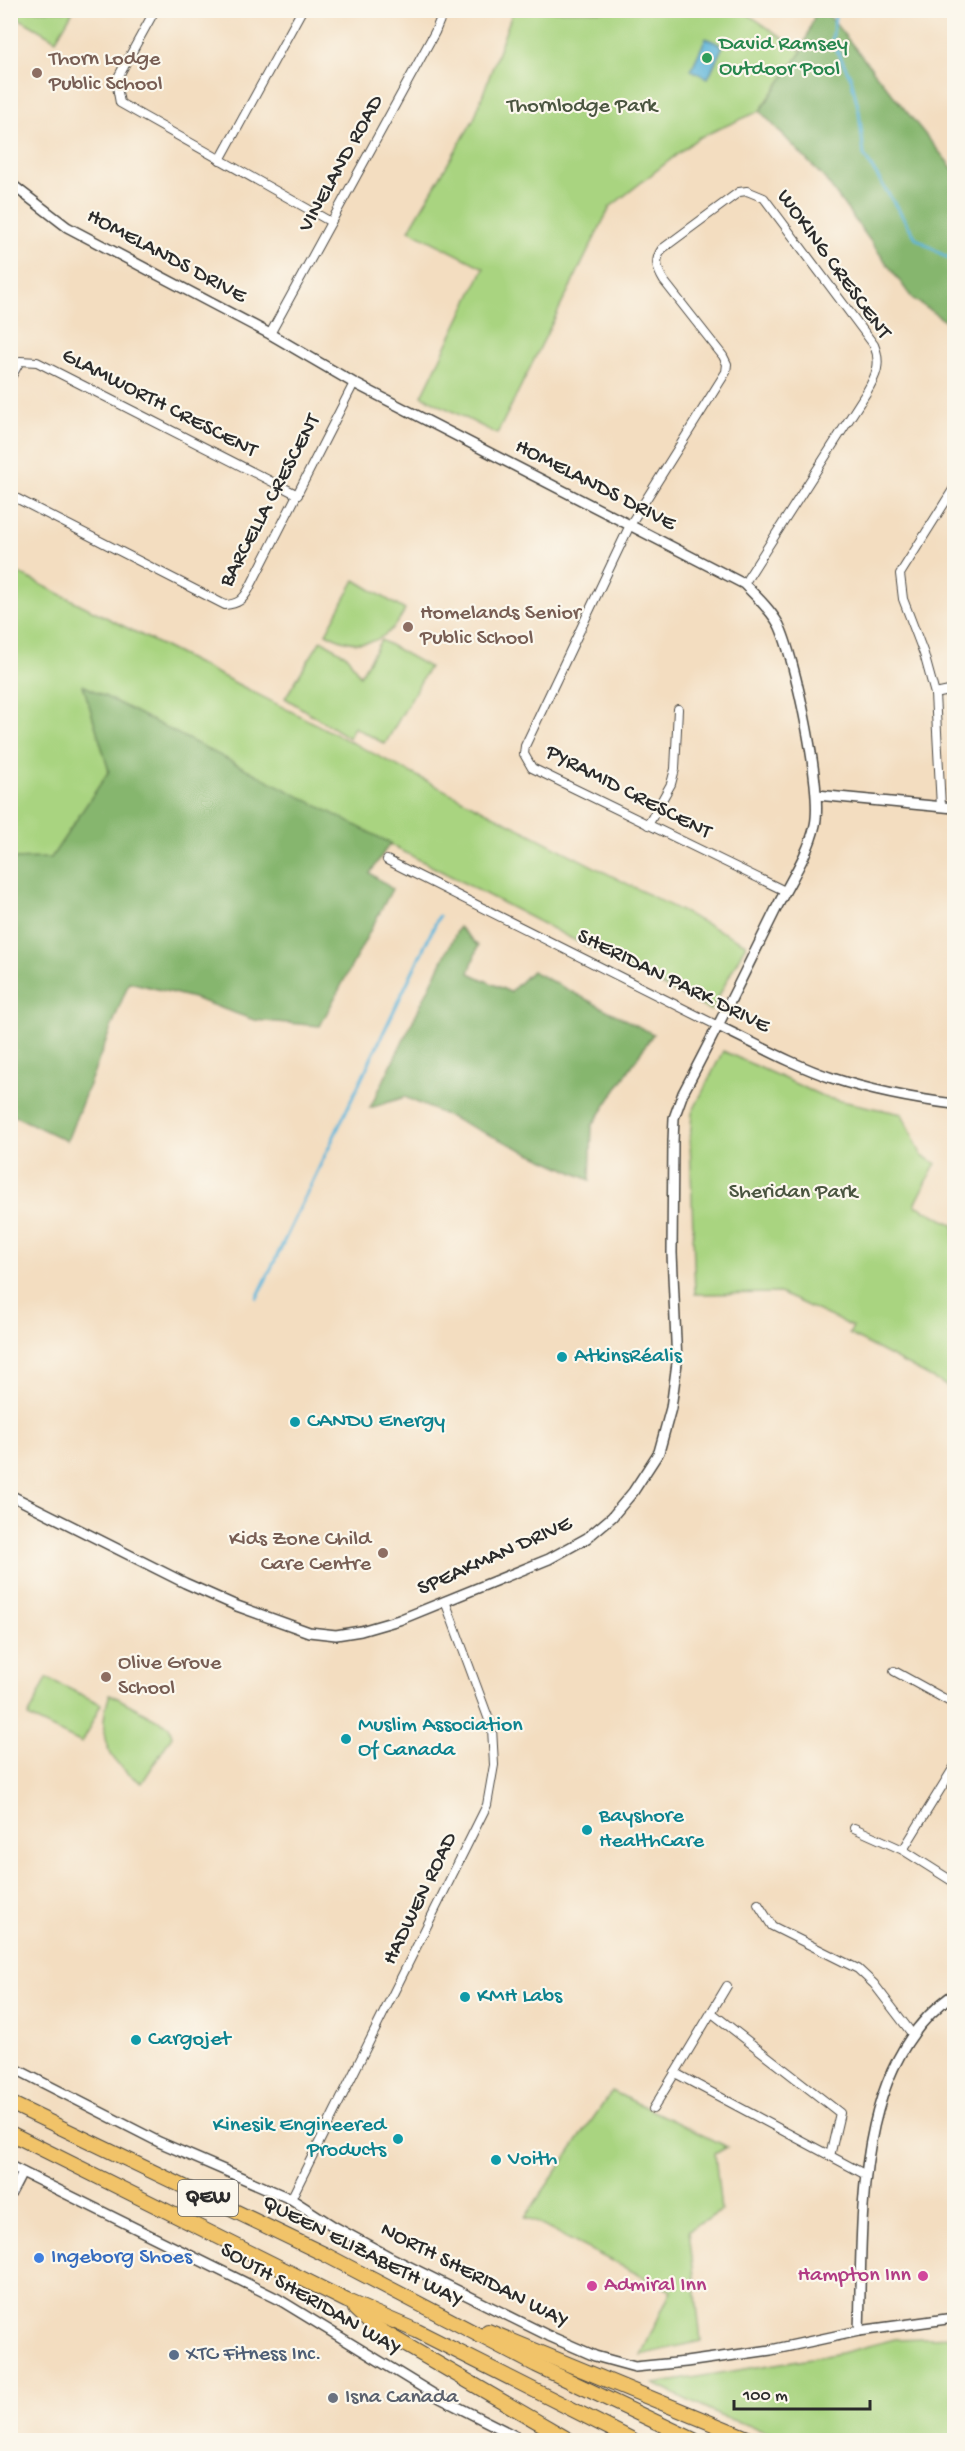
<svg xmlns="http://www.w3.org/2000/svg" width="965" height="2451" font-family="'Gochi Hand',sans-serif">
<style>
.green{fill:#a9d480;stroke:#6a8056;stroke-width:1.5}
.forest{fill:#86b66e;stroke:#58704c;stroke-width:1.5}
.water{fill:#5db5da;stroke:#447082;stroke-width:1.5}
.lines{fill:none;stroke-linecap:round;stroke-linejoin:round}
.stream{stroke:#5db5da;stroke-width:3}
.minor-casing{stroke:#494641;stroke-width:10}
.tertiary-casing{stroke:#494641;stroke-width:12}
.motorway-casing{stroke:#494641;stroke-width:16}
.minor{stroke:#fff;stroke-width:8}
.tertiary{stroke:#fff;stroke-width:9}
.motorway{stroke:#f1c369;stroke-width:14}
.leisure-dot{fill:#2e9e5b;stroke:#fbf7ec;stroke-width:2}
.education-dot{fill:#8d6e63;stroke:#fbf7ec;stroke-width:2}
.culture-dot{fill:#0f9aa8;stroke:#fbf7ec;stroke-width:2}
.shop-dot{fill:#3f7fe0;stroke:#fbf7ec;stroke-width:2}
.hotel-dot{fill:#d1479c;stroke:#fbf7ec;stroke-width:2}
.service-dot{fill:#5c6f8a;stroke:#fbf7ec;stroke-width:2}
.worship-dot{fill:#6b7280;stroke:#fbf7ec;stroke-width:2}
.labels{text-anchor:middle;dominant-baseline:central;stroke-width:4.5;stroke-linejoin:round;paint-order:stroke}
.shield{fill:#fbf7ec;stroke:#696865;stroke-width:1.5}
.shield-label{font-size:21px;font-weight:bold;fill:#2b2b2b}
.leisure-label{font-size:22px;fill:#27864d;stroke:#fbf7ec;text-anchor:start}
.education-label{font-size:22px;fill:#785e54;stroke:#fbf7ec;text-anchor:start}
.park-label{font-size:22px;fill:#4a5540;stroke:#fbf7ec}
.street-label{font-size:22px;fill:#2b2b2b;stroke:#fbf7ec}
.culture-label{font-size:22px;fill:#0d838f;stroke:#fbf7ec;text-anchor:start}
.shop-label{font-size:22px;fill:#366cbe;stroke:#fbf7ec;text-anchor:start}
.hotel-label{font-size:22px;fill:#b23c85;stroke:#fbf7ec;text-anchor:end}
.service-label{font-size:22px;fill:#4e5e75;stroke:#fbf7ec;text-anchor:start}
.worship-label{font-size:22px;fill:#5b616d;stroke:#fbf7ec;text-anchor:start}
</style>
<rect width="100%" height="100%" fill="#fbf7ec"/>
<filter id="ink" filterUnits="userSpaceOnUse"><feTurbulence type="fractalNoise" baseFrequency=".0167" numOctaves="2"/><feDisplacementMap in="SourceGraphic" scale="12" xChannelSelector="R" yChannelSelector="G"/><feConvolveMatrix kernelMatrix="1 2 1 2 8 2 1 2 1" color-interpolation-filters="sRGB"/></filter>
<filter id="wash" filterUnits="userSpaceOnUse"><feTurbulence type="fractalNoise" baseFrequency=".008" numOctaves="4" result="noise"/><feDisplacementMap in="SourceGraphic" scale="24" xChannelSelector="R" yChannelSelector="G"/><feGaussianBlur stdDeviation="1.35" result="paint"/><feColorMatrix in="noise" values="0 0 0 0 0 0 0 0 0 0 0 0 0 0 0 0 0 1.4 0 .05"/><feComposite in="paint" operator="in"/></filter>
<g filter="url(#wash)">
<rect width="100%" height="100%" fill="#f3ddc0"/>
<g class="green">
<polygon points="15,11 15,10 73,11 56,40 13,15"/>
<polygon points="513,11 743,11 802,51 760,111 698,138 610,207 497,434 422,396 484,268 409,230 474,119"/>
<path d="M 10,569 C 257,692 500,820 746,944 L 711,1011 L 84,686 L 109,771 L 51,858 L 11,859 Z"/>
<path d="M 355,580 L 405,610 C 387,644 360,652 326,633 Z"/>
<polygon points="321,640 347,656 360,676 381,640 429,667 385,744 354,727 349,738 285,698"/>
<polygon points="723,1051 827,1098 902,1114 922,1156 936,1163 915,1205 954,1225 954,1390 849,1334 853,1327 780,1293 695,1294 690,1140 692,1113"/>
<polygon points="47,1678 101,1704 82,1743 28,1717"/>
<path d="M 110,1694 L 169,1726 L 172,1736 L 142,1783 C 105,1761 96,1734 110,1694 Z"/>
<polygon points="612,2091 727,2147 715,2154 721,2211 689,2230 701,2341 641,2355 671,2291 525,2217"/>
<polygon points="954,2337 954,2440 794,2440 720,2416 654,2384 841,2353 895,2339"/>
</g>
<g class="forest">
<polygon points="816,11 825,11 954,170 954,327 912,298 825,179 760,111 802,51"/>
<polygon points="83,685 390,843 370,873 392,889 320,1026 254,1020 193,998 129,982 67,1141 11,1114 10,859 51,858 109,771"/>
<polygon points="459,927 478,946 469,973 510,992 532,971 653,1034 592,1126 590,1180 405,1097 370,1108"/>
</g>
<polygon class="water" points="706,38 723,46 708,78 691,70"/>
<g class="lines">
<g class="stream">
<polyline points="836,10 832,41 851,78 859,111 864,155 916,238 954,262"/>
<polyline points="257,1298 439,916"/>
</g>
</g>
</g>
<g filter="url(#ink)">
<g class="lines">
<defs>
<g id="minor">
<polyline points="155,10 116,81 120,103 331,222"/>
<polyline points="220,160 302,10"/>
<polyline points="270,334 435,32 444,10"/>
<polyline points="10,379 20,361 37,362 298,495"/>
<path d="M 10,495 L 225,605 C 238,604 243,600 249,589 L 354,383"/>
<path d="M 744,584 L 866,393 C 876,376 882,364 874,345 L 764,198 L 747,191 L 739,192 L 662,249 C 654,260 657,270 664,281 L 723,356 L 727,364 L 726,372 L 630,525 L 525,746 L 524,754 L 532,768 L 785,891"/>
<polyline points="935,694 954,690"/>
<polyline points="941,807 935,694 924,654 903,599 900,574 954,488"/>
<polyline points="648,825 671,784 675,769 678,709"/>
<polyline points="387,860 718,1026"/>
<polyline points="894,1671 954,1704"/>
<polyline points="854,1828 903,1850 952,1881"/>
<polyline points="903,1850 954,1767"/>
<polyline points="758,1904 772,1926 858,1969 874,1984 913,2035"/>
<polyline points="727,1986 675,2073 866,2175"/>
<polyline points="712,2013 840,2113 830,2156"/>
<polyline points="653,2109 675,2073"/>
<polyline points="10,2197 23,2172"/>
<polyline points="291,2199 487,1805 494,1765 492,1728 445,1601"/>
</g>
<g id="tertiary">
<polyline points="953,10 954,12"/>
<path d="M 10,183 L 67,227 L 270,334 L 354,383 L 744,584 C 756,596 770,609 779,625 C 795,658 823,791 815,825 C 808,856 789,882 775,911 C 745,972 715,1033 683,1093 L 674,1118 L 673,1142 L 672,1253 L 677,1363 L 671,1408 L 659,1452 L 633,1492 L 612,1517 L 587,1538 L 549,1559 L 399,1620 L 361,1631 L 336,1635 L 309,1632 L 237,1606 L 185,1583 L 10,1495"/>
<polyline points="817,795 954,808"/>
<path d="M 718,1026 C 756,1044 793,1065 832,1078 C 872,1091 914,1099 954,1104"/>
<polyline points="10,2066 159,2142 291,2199 333,2226 390,2257 549,2336 595,2356 635,2367 686,2362 771,2350 859,2331 954,2318"/>
<polyline points="10,2166 278,2299 440,2398 523,2440"/>
<path d="M 859,2331 C 863,2221 852,2065 954,1994"/>
</g>
<g id="motorway">
<polyline points="10,2103 324,2254 536,2365 694,2440"/>
<polyline points="10,2133 347,2301 417,2331 633,2440"/>
<polyline points="355,2309 373,2326 569,2440"/>
<polyline points="488,2331 752,2440"/>
</g>
</defs>
<use href="#minor" class="minor-casing"/>
<use href="#tertiary" class="tertiary-casing"/>
<use href="#motorway" class="motorway-casing"/>
<use href="#minor" class="minor"/>
<use href="#tertiary" class="tertiary"/>
<use href="#motorway" class="motorway"/>
</g>
</g>
<circle class="leisure-dot" cx="707" cy="58" r="6"/>
<g class="education-dot">
<circle cx="37" cy="73" r="6"/>
<circle cx="408" cy="627" r="6"/>
<circle cx="383" cy="1553" r="6"/>
<circle cx="106" cy="1677" r="6"/>
</g>
<g class="culture-dot">
<circle cx="562" cy="1357" r="6"/>
<circle cx="295" cy="1422" r="6"/>
<circle cx="346" cy="1739" r="6"/>
<circle cx="587" cy="1830" r="6"/>
<circle cx="465" cy="1997" r="6"/>
<circle cx="136" cy="2040" r="6"/>
<circle cx="398" cy="2139" r="6"/>
<circle cx="496" cy="2160" r="6"/>
</g>
<circle class="shop-dot" cx="39" cy="2258" r="6"/>
<g class="hotel-dot">
<circle cx="923" cy="2276" r="6"/>
<circle cx="592" cy="2286" r="6"/>
</g>
<circle class="service-dot" cx="174" cy="2355" r="6"/>
<circle class="worship-dot" cx="333" cy="2398" r="6"/>
<g class="labels">
<rect class="shield" x="178" y="2180" width="60" height="36" rx="4.5"/>
<g class="shield-label">
<text x="208" y="2198">QEW</text>
</g>
<g class="leisure-label">
<text x="719" y="45">David Ramsey<tspan x="719" dy="25">Outdoor Pool</tspan></text>
</g>
<g class="education-label">
<text x="49" y="60">Thorn Lodge<tspan x="49" dy="25">Public School</tspan></text>
<text x="420" y="614">Homelands Senior<tspan x="420" dy="25">Public School</tspan></text>
<text x="371" y="1540" text-anchor="end">Kids Zone Child<tspan x="371" dy="25">Care Centre</tspan></text>
<text x="118" y="1664">Olive Grove<tspan x="118" dy="25">School</tspan></text>
</g>
<g class="park-label">
<text x="582" y="107">Thornlodge Park</text>
<text x="793" y="1193">Sheridan Park</text>
</g>
<g class="street-label">
<text transform="translate(342 164) rotate(-61)">VINELAND ROAD</text>
<text transform="translate(166 257) rotate(28)">HOMELANDS DRIVE</text>
<text transform="translate(833 265) rotate(54)">WOKING CRESCENT</text>
<text transform="translate(159 404) rotate(27)">GLAMWORTH CRESCENT</text>
<text transform="translate(595 486) rotate(27)">HOMELANDS DRIVE</text>
<text transform="translate(271 501) rotate(-62)">BARCELLA CRESCENT</text>
<text transform="translate(628 793) rotate(27)">PYRAMID CRESCENT</text>
<text transform="translate(673 982) rotate(26)">SHERIDAN PARK DRIVE</text>
<text transform="translate(495 1557) rotate(-24)">SPEAKMAN DRIVE</text>
<text transform="translate(421 1899) rotate(-64)">HADWEN ROAD</text>
<text transform="translate(362 2252) rotate(27)">QUEEN ELIZABETH WAY</text>
<text transform="translate(474 2276) rotate(27)">NORTH SHERIDAN WAY</text>
<text transform="translate(310 2300) rotate(30)">SOUTH SHERIDAN WAY</text>
</g>
<g class="culture-label">
<text x="574" y="1357">AtkinsRéalis</text>
<text x="307" y="1422">CANDU Energy</text>
<text x="358" y="1726">Muslim Association<tspan x="358" dy="25">Of Canada</tspan></text>
<text x="599" y="1817">Bayshore<tspan x="599" dy="25">HealthCare</tspan></text>
<text x="477" y="1997">KMH Labs</text>
<text x="148" y="2040">Cargojet</text>
<text x="386" y="2126" text-anchor="end">Kinesik Engineered<tspan x="386" dy="25">Products</tspan></text>
<text x="508" y="2160">Voith</text>
</g>
<g class="shop-label">
<text x="51" y="2258">Ingeborg Shoes</text>
</g>
<g class="hotel-label">
<text x="911" y="2276">Hampton Inn</text>
<text x="604" y="2286" text-anchor="start">Admiral Inn</text>
</g>
<g class="service-label">
<text x="186" y="2355">XTC Fitness Inc.</text>
</g>
<g class="worship-label">
<text x="345" y="2398">Isna Canada</text>
</g>
</g>
<rect width="965" height="2451" fill="none" stroke="#fbf7ec" stroke-width="36"/>
<path d="M734 2400v9h136v-9" fill="none" stroke="#2b2b2b" stroke-width="3"/>
<text x="743" y="2400" font-size="18" fill="#2b2b2b" stroke="#fbf7ec" stroke-width="4.5" paint-order="stroke">100 m</text>
</svg>
